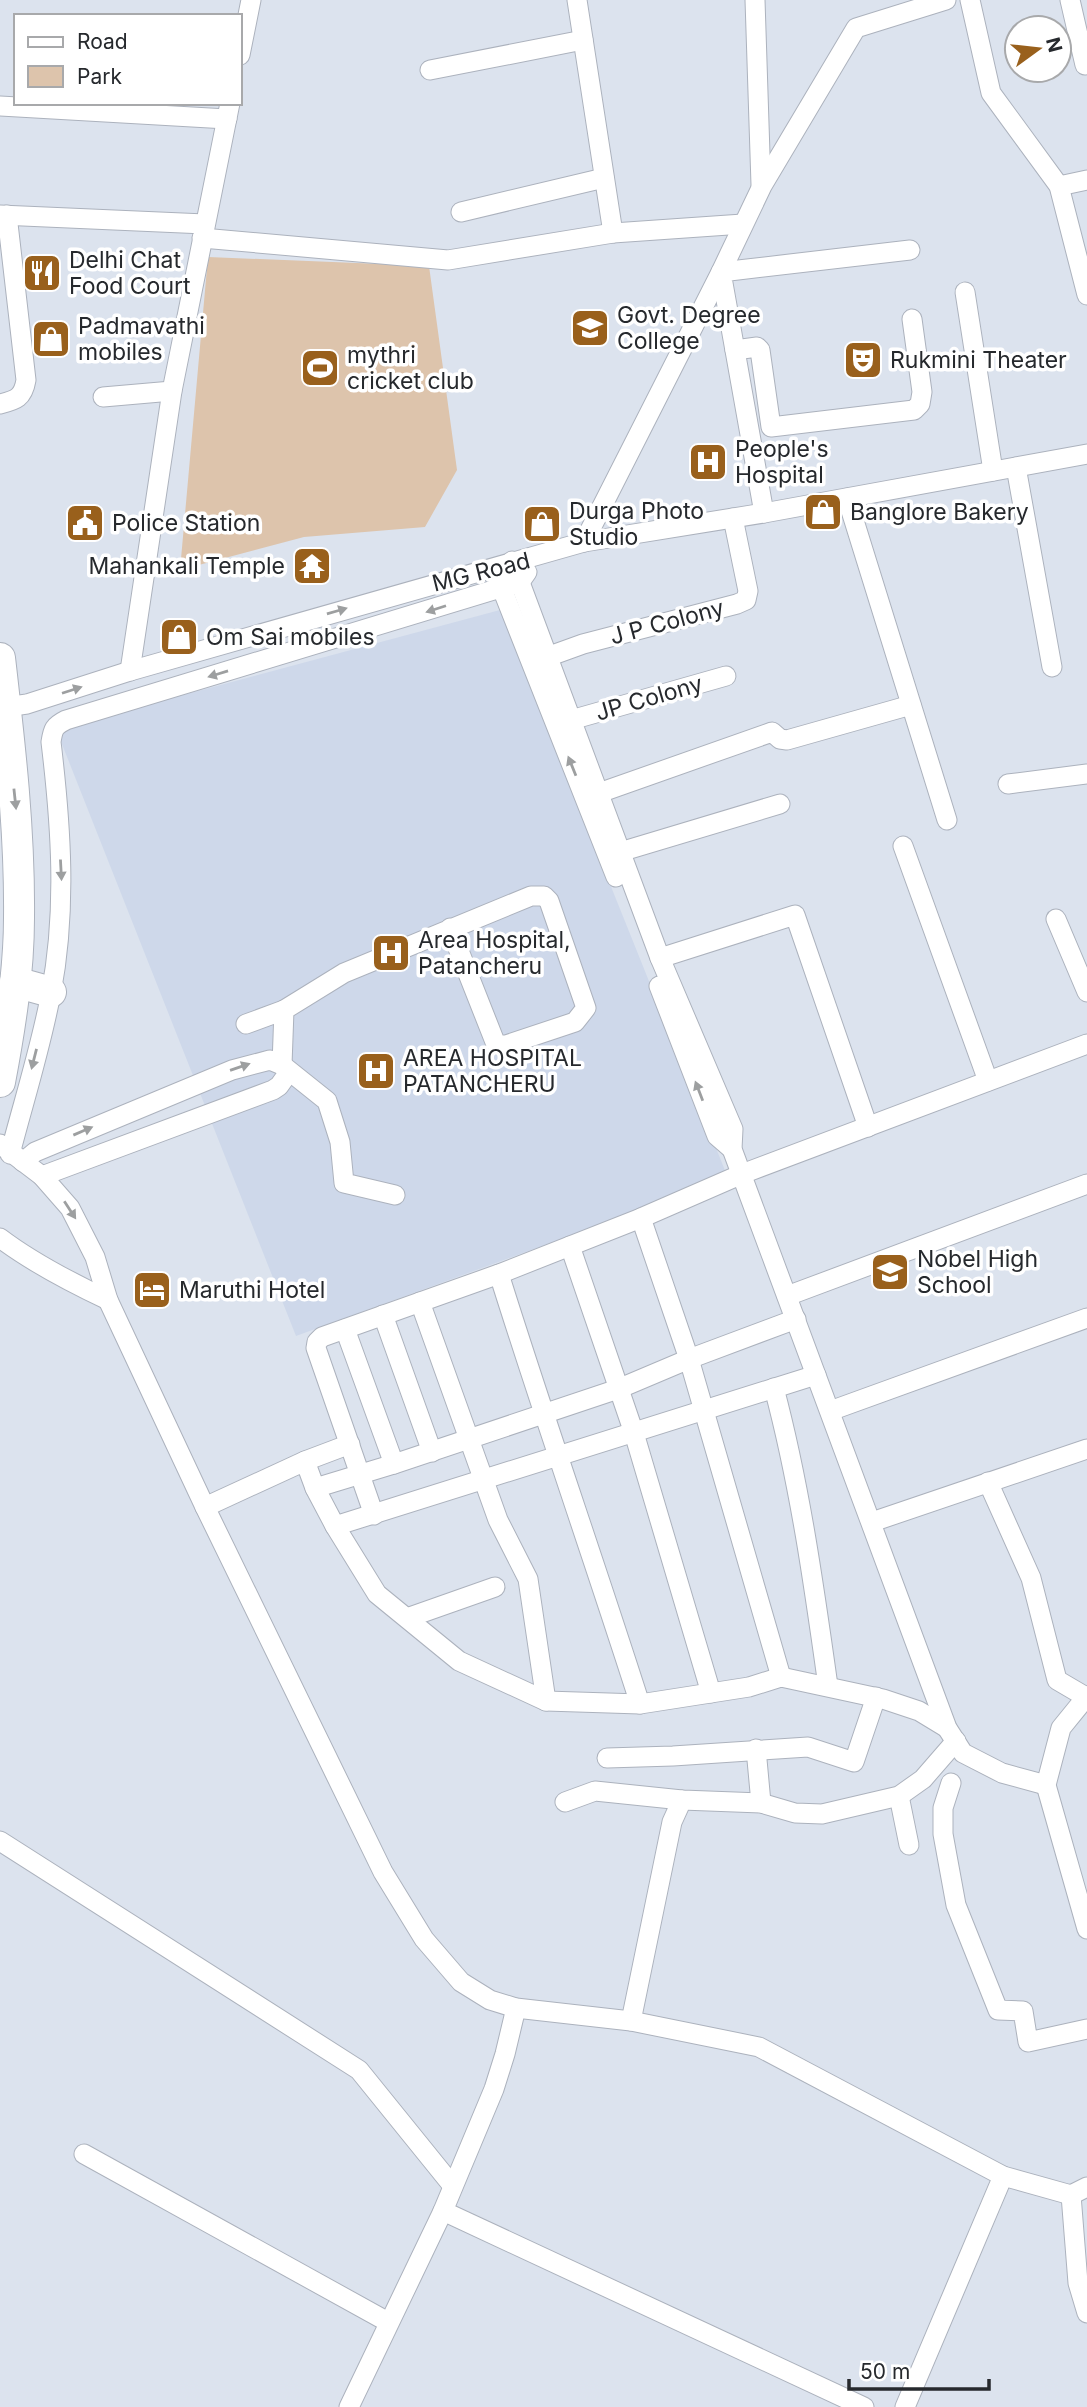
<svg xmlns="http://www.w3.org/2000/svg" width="1087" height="2407" font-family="Inter,sans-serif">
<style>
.built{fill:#ced8ea}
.green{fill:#ddc4ac}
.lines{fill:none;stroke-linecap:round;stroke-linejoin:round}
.minor-casing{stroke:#acb2bd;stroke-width:21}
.highway-casing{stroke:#acb2bd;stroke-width:32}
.minor{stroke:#fff;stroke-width:19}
.highway{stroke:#fff;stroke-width:30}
.oneway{fill:#9d9fa0}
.labels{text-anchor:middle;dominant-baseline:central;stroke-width:7;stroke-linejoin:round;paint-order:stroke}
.poi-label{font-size:23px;fill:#26292d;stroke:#fff;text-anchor:start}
.street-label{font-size:23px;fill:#26292d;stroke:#fff}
</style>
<rect width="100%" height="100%" fill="#dce3ee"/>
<polygon class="built" points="500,610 728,1178 296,1336 56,729"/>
<polygon class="green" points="208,257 429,266 457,470 425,527 304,537 180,570"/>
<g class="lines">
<defs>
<g id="minor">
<polyline points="577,0 613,233"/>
<polyline points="755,0 761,185"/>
<polyline points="970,0 991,93 1059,186 1087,295"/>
<polyline points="1070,0 1085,65 1087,64"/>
<polyline points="240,55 251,0"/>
<polyline points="430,70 583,40"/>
<polyline points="0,106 227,119"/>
<polyline points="1059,186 1087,180"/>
<polyline points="461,212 604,178"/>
<polyline points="0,215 205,224"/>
<polyline points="202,238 448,260 613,233 743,224"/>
<polyline points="965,292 993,471"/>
<polyline points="735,350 757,347 760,350 771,427 914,410 920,404 922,392 912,319"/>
<polyline points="103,397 172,391"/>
<path d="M 0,404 C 16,400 23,398 26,380 L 7,215"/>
<polyline points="1016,467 1052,667"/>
<polyline points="847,498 947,820"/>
<polyline points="764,513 721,272 910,250"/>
<polyline points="584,542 721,272 762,186 856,28 946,0"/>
<polyline points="512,561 660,958 733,1129 732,1149 947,1728 963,1753 1002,1773 1046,1785"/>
<polyline points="497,576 616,877"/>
<polyline points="547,657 583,644 737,604 746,600 748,591 733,518"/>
<polyline points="130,671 172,391 230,103"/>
<polyline points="6,707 27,704 130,671 584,542 764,513 1087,454"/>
<polyline points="571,720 726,676"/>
<polyline points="1008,784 1087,774"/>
<polyline points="599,793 772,732 780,739 787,740 911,705"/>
<polyline points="903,846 988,1081"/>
<polyline points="620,852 780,804"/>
<polyline points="1056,919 1087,992"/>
<polyline points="660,958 795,915 868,1127"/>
<polyline points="659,986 717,1136 732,1149"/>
<polyline points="246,1024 284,1010"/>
<polyline points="282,1065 284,1010 344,973 531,896 544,896 549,901 586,1008 575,1022 506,1045 500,1045 495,1042 450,928"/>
<polyline points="0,1144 42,1176 70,1208 95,1257 108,1300 205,1507 383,1872 424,1939 461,1982 490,2000 516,2008 631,2021 759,2047 1003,2176 1071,2195 1087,2187"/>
<path d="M 10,1154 C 24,1100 41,1047 51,993 C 67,910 61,825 51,742 C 53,729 54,726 66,720 L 520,582 L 527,572"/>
<polyline points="23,1162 35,1152 232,1070 270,1060 282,1065 327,1101 340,1142 344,1183 395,1195"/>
<polyline points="42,1176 273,1090 279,1086 289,1072"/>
<polyline points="641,1218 689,1359 781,1677"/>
<path d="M 0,1238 C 33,1263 70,1282 108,1300"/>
<polyline points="570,1246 634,1433 711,1693"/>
<path d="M 499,1274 C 544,1418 594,1560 640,1704"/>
<polyline points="787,1296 1087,1184"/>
<polyline points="420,1302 498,1520 528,1579 546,1701"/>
<polyline points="383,1315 432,1452"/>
<polyline points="345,1329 394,1464 618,1389 689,1359 796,1319"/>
<path d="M 774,1388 C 800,1486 814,1586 828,1686"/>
<polyline points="830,1411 1087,1318"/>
<polyline points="305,1461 350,1444"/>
<polyline points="988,1482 1031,1578 1057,1680 1086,1697"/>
<polyline points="315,1488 335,1526 377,1594 459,1661 546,1701 640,1704 749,1687 781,1677 883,1699 919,1711 947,1728"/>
<polyline points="205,1507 305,1461 315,1488 394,1464"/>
<polyline points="374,1515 316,1348 317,1342 322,1337 499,1274 641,1218 742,1174 1087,1044"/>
<polyline points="872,1522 1087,1449"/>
<polyline points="335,1526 816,1375"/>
<polyline points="407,1618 495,1587"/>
<polyline points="1087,1696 1061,1728 1046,1785 1087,1929"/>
<polyline points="756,1749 761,1803"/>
<polyline points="607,1758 673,1756 808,1747 854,1762 876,1697"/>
<polyline points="951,1783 943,1808 943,1834 956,1905 998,2010 1023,2011 1028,2042 1087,2029"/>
<polyline points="899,1796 909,1845"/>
<polyline points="565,1802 595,1791 682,1800 761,1803 795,1813 822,1814 899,1796 923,1779 956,1741"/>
<polyline points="0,1841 359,2070 452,2185"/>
<polyline points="631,2021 672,1822 682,1800"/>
<polyline points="84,2154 388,2322"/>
<polyline points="1071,2195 1078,2283 1087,2313"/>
<polyline points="443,2211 864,2407"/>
<polyline points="349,2407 443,2211 494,2089 505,2054 516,2008"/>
<polyline points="905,2407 1003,2176"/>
</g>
<g id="highway">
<path d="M 0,658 C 10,745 20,831 19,918 C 19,973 10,1029 0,1082"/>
<polyline points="15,982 51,992"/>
</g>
</defs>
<use href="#minor" class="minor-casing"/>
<use href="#highway" class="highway-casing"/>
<use href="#minor" class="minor"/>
<use href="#highway" class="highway"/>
</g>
<defs><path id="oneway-solid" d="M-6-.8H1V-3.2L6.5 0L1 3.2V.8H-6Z" transform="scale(1.75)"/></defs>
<g class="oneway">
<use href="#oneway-solid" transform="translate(436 609) rotate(162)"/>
<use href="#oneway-solid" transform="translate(337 611) rotate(-16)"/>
<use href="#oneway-solid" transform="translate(218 674) rotate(163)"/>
<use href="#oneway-solid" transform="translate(72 690) rotate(-18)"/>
<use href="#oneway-solid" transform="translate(572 766) rotate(-112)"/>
<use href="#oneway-solid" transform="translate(15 799) rotate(84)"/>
<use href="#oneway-solid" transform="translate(61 870) rotate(87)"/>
<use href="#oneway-solid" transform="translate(34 1059) rotate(104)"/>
<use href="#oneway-solid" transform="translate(240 1067) rotate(-19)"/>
<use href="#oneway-solid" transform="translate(699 1091) rotate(-111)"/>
<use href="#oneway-solid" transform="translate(83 1131) rotate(-23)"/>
<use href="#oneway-solid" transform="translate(70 1210) rotate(57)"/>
</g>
<defs>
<symbol id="restaurant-square" viewBox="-11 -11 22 22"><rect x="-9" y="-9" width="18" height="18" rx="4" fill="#99601c" stroke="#fff"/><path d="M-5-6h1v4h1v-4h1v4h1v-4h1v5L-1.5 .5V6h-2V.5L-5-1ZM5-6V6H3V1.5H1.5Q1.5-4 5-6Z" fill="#fff"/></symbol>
<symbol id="university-square" viewBox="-11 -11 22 22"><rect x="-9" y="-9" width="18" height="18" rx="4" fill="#99601c" stroke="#fff"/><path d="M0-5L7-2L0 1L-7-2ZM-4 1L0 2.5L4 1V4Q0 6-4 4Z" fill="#fff"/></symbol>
<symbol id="shop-square" viewBox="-11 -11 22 22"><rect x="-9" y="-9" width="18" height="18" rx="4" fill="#99601c" stroke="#fff"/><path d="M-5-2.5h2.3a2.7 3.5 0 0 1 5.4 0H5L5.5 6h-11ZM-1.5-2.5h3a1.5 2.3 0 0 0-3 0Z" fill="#fff"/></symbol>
<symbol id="theatre-square" viewBox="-11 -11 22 22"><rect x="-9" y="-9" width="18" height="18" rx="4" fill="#99601c" stroke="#fff"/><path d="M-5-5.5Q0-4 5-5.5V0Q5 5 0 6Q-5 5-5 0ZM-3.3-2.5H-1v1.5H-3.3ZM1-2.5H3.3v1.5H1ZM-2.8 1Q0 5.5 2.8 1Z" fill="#fff"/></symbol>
<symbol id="stadium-square" viewBox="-11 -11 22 22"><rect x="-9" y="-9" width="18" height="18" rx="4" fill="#99601c" stroke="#fff"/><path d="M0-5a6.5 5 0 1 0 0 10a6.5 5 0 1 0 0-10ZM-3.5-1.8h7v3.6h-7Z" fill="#fff"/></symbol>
<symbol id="hospital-square" viewBox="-11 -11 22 22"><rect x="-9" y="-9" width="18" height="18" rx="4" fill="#99601c" stroke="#fff"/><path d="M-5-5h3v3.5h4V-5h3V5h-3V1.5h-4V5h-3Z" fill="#fff"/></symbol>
<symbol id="civic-square" viewBox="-11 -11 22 22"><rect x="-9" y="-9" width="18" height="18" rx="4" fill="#99601c" stroke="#fff"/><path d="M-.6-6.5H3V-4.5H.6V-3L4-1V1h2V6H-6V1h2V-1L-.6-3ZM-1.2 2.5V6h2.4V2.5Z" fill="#fff"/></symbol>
<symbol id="temple-square" viewBox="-11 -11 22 22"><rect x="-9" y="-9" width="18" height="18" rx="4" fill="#99601c" stroke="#fff"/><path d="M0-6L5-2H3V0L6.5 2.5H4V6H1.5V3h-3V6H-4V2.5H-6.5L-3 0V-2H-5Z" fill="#fff"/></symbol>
<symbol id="school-square" viewBox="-11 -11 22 22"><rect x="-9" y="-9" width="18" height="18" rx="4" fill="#99601c" stroke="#fff"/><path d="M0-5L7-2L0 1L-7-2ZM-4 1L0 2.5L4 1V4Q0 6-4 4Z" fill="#fff"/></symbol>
<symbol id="hotel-square" viewBox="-11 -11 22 22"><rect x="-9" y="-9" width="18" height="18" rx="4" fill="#99601c" stroke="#fff"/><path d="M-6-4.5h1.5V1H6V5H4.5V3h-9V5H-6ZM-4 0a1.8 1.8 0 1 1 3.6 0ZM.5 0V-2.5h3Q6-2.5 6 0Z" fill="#fff"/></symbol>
</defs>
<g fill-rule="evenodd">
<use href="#restaurant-square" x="20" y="251" width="44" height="44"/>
<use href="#university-square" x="568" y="306" width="44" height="44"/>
<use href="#shop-square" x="29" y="317" width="44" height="44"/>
<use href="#theatre-square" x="841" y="338" width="44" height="44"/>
<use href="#stadium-square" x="298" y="346" width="44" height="44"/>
<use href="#hospital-square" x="686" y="440" width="44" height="44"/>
<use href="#shop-square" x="801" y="490" width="44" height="44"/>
<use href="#civic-square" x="63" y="501" width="44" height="44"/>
<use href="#shop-square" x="520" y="502" width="44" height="44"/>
<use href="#temple-square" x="290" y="544" width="44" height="44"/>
<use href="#shop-square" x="157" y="615" width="44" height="44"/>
<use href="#hospital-square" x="369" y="931" width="44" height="44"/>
<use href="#hospital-square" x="354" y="1049" width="44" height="44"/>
<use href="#school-square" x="868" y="1250" width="44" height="44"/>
<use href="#hotel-square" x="130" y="1268" width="44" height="44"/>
</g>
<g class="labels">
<g class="poi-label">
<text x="69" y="260">Delhi Chat<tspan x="69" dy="26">Food Court</tspan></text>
<text x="617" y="315">Govt. Degree<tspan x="617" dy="26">College</tspan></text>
<text x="78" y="326">Padmavathi<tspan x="78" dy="26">mobiles</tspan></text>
<text x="347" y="355">mythri<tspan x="347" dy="26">cricket club</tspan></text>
<text x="890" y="360">Rukmini Theater</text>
<text x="735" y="449">People's<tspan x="735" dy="26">Hospital</tspan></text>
<text x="569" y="511">Durga Photo<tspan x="569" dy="26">Studio</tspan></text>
<text x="850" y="512">Banglore Bakery</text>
<text x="112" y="523">Police Station</text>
<text x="285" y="566" text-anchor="end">Mahankali Temple</text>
<text x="206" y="637">Om Sai mobiles</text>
<text x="418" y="940">Area Hospital,<tspan x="418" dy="26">Patancheru</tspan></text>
<text x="403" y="1058">AREA HOSPITAL<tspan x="403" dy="26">PATANCHERU</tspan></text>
<text x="917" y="1259">Nobel High<tspan x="917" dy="26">School</tspan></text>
<text x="179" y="1290">Maruthi Hotel</text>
</g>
<g class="street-label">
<text transform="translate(481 572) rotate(-14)">MG Road</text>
<text transform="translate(667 622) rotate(-15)">J P Colony</text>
<text transform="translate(649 698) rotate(-16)">JP Colony</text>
</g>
</g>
<rect x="14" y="14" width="228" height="91" fill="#ffffff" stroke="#a8a9ab" stroke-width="2"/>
<rect x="28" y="37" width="35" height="10" fill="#ffffff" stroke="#a8a9ab" stroke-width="2"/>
<text x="77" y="49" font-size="21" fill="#26292d">Road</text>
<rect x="28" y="66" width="35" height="21" fill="#ddc4ac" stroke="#a8a9ab" stroke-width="2"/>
<text x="77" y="84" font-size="21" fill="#26292d">Park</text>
<g transform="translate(1038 49) rotate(75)"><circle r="33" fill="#ffffff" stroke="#a8a9ab" stroke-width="2"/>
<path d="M0-5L12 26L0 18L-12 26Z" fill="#99601c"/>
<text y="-10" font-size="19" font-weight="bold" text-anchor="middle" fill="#26292d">N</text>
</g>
<path d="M849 2379v10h140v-10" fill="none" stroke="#26292d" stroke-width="3.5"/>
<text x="860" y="2379" font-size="21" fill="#26292d" stroke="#ffffff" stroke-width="5" paint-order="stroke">50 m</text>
</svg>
